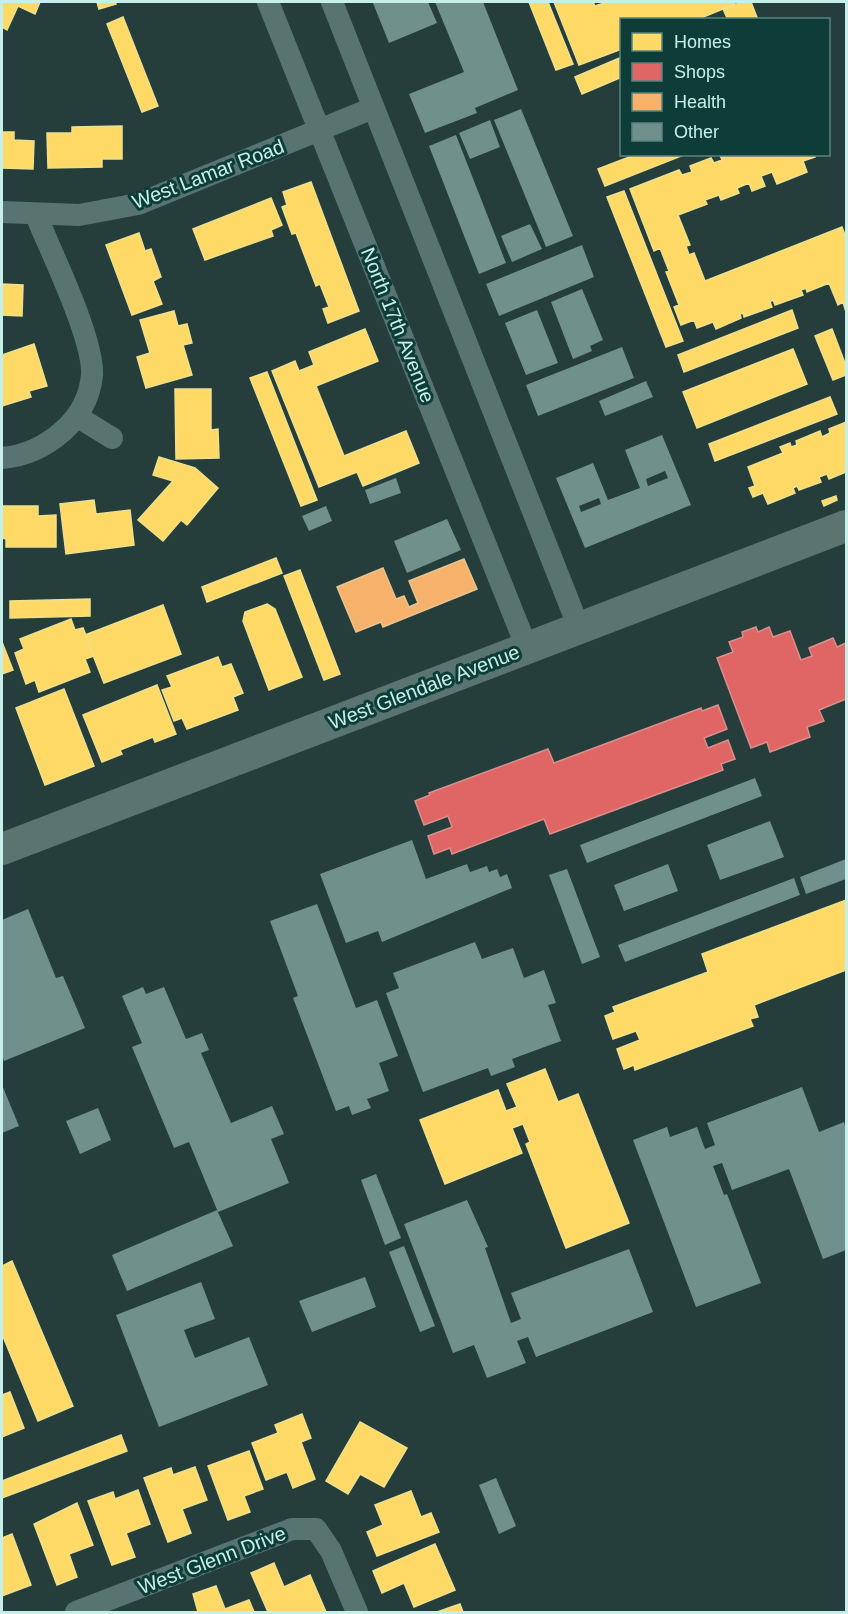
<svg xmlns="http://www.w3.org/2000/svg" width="848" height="1614" font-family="Helvetica,sans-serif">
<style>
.homes{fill:#ffd966;stroke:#eee08d;stroke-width:1.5}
.shops{fill:#e06666;stroke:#d88f8d;stroke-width:1.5}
.health{fill:#f6b26b;stroke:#e8c491;stroke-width:1.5}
.building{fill:#70908c;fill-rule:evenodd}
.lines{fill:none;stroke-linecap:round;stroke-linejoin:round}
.minor{stroke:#577471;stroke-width:22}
.secondary{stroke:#5a7570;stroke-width:32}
.labels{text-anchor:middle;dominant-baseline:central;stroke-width:6;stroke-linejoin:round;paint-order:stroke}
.street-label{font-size:20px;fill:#c7efe9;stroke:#0e3d39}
</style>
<rect width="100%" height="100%" fill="#263e3b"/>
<g class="homes">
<polygon points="2,2 40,2 35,14 18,6 7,30 2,27"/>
<polygon points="97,2 115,2 116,4 99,9"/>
<polygon points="529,2 548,2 573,64 556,70"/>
<polygon points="554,2 593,2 595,6 607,2 734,2 735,4 696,20 622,20 622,49 579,65"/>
<polygon points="742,2 751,2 758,20 728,20 723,9"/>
<polygon points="123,17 158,106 142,112 107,24"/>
<polygon points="622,57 622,77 582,94 575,77"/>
<polygon points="122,126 122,159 102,159 102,167 48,168 47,133 72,133 72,127"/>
<polygon points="2,132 14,132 14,140 34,141 33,169 2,168"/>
<polygon points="637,154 686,154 605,186 598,169"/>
<polygon points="720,155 814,154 815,157 803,161 807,172 777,184 772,172 761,176 765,186 752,191 749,183 737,188 739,193 721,200 719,195 705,200 707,204 678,215 690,245 686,246 689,255 694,253 705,281 842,227 846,238 846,312 843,302 838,305 829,283 807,292 806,288 801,290 803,295 775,305 773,300 770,302 772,307 744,317 743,313 740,314 741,318 716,329 713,322 697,328 694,320 681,325 674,307 679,305 666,272 669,271 660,248 654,251 630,189 679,170 682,175 692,172 690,166 711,158 714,163 722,160"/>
<polygon points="311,182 359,311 328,323 323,309 329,307 320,284 316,286 296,233 292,234 282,207 287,205 283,192"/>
<polygon points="624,191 683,341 666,347 607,197"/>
<polygon points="271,198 282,225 271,230 273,236 205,260 193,229"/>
<polygon points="139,233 145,251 151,249 161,277 153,281 162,304 132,315 106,245"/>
<polygon points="2,284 23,285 22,316 2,315"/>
<polygon points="792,310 798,328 684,372 678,355"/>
<polygon points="174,311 178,326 187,324 192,343 183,345 192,375 146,388 137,357 150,353 140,320"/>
<polygon points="365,329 378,361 316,386 344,456 406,431 419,463 363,486 357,472 319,487 272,371 295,361 299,371 314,365 309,352"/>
<polygon points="832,329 846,366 846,375 833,380 815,336"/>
<polygon points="34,344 47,386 29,391 31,397 2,406 2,355"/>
<polygon points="793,349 807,384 697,428 683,392"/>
<polygon points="267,372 317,500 301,506 250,378"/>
<polygon points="175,389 211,389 211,430 218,429 219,458 176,459"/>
<polygon points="830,397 837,414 715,461 709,444"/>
<polygon points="846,422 846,472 829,479 827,474 819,477 821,482 799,490 797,486 793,488 795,493 768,504 763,493 753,497 749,488 755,486 748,467 783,453 780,447 790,443 791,447 797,445 796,441 820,431 822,437 830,433 829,429"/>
<polygon points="159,457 195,468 218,488 187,525 181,520 163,541 138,520 173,481 153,475"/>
<polygon points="836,496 837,500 824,506 822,501"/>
<polygon points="94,500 96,514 130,510 134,545 66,554 60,504"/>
<polygon points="2,506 38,506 38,516 56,515 56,547 6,547 6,539 2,538"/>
<polygon points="276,558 282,573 207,602 202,587"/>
<polygon points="300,570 340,674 324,680 284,576"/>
<polygon points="90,599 90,616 10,618 10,601"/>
<polygon points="267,604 275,609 302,677 269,690 243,621 245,612"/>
<polygon points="163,605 181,654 104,683 85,635"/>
<polygon points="71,619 75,630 83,628 94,656 85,659 90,672 39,692 35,680 26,684 15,653 24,649 20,639"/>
<polygon points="2,642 13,670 2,674"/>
<polygon points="218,657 222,667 231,664 243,693 233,697 238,710 187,729 182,718 174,721 162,690 172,687 167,676"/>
<polygon points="157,685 176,734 155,742 153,737 120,750 122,754 102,762 83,715"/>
<polygon points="64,689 94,766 45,785 16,708"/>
<polygon points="846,900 846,970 754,1005 758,1017 750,1019 753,1026 635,1070 634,1065 624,1069 617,1049 640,1040 636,1031 613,1039 605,1016 615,1012 613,1007 708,972 702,954"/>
<polygon points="545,1069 558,1102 578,1094 629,1223 566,1248 526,1144 530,1142 523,1124 512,1128 522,1153 445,1184 420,1120 498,1090 506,1111 517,1107 507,1084"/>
<polygon points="12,1261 73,1406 38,1421 2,1334 2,1266"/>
<polygon points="10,1392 24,1428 2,1437 2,1395"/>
<polygon points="302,1414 311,1438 301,1442 315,1479 293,1488 287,1472 266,1480 252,1443 278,1433 275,1425"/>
<polygon points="360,1422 407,1448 384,1487 360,1474 348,1494 326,1481"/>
<polygon points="121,1435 127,1451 2,1498 2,1481"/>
<polygon points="249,1451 263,1489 244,1496 250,1512 228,1520 208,1466"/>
<polygon points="195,1467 207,1500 182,1509 191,1533 168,1542 144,1478 171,1468 173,1475"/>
<polygon points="138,1490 150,1524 126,1533 135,1557 112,1565 88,1501 113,1492 115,1499"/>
<polygon points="411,1491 421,1517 431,1513 439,1532 377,1556 367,1532 383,1525 375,1505"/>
<polygon points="77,1503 93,1545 69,1554 77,1577 57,1585 34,1524"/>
<polygon points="12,1534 31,1585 2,1596 2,1538"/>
<polygon points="435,1544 455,1590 414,1607 404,1583 382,1593 373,1571"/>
<polygon points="274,1563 284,1587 310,1575 326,1612 268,1612 251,1573"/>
<polygon points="216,1586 225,1609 249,1600 254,1612 198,1612 193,1594"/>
<polygon points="460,1604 463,1612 437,1612"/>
</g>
<g class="shops">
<polygon points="756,627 758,632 769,627 773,637 790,631 801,660 812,656 809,648 833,638 837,647 846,643 846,699 819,710 824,721 807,727 810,737 770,752 767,742 751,748 717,658 733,652 729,642 743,637 742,632"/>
<polygon points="718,705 727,729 704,738 708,748 728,740 735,759 721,764 723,770 550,834 544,819 452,854 450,848 434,854 428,836 452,827 448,816 424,825 415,801 430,795 429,793 548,749 554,763 701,708 702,711"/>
</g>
<polygon class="health" points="464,559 477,589 383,627 381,622 356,632 337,587 383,568 396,599 404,596 409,607 418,603 409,581"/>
<g class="building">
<polygon points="377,2 428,2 437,23 389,43 373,3"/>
<polygon points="435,2 483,2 518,90 475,108 477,113 425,133 409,94 464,72"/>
<polygon points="521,109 573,236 546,247 494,120"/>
<polygon points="490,120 500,147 470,159 459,133"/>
<polygon points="456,135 506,263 479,274 429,146"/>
<polygon points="530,224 542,249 512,262 501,236"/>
<polygon points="582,245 594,277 499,316 486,284"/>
<polygon points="582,289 603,340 590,346 592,351 573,359 551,302"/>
<polygon points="537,310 558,363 526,375 505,323"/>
<polygon points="622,347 634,378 538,416 526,385"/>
<polygon points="646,381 653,397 605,416 599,401"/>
<path d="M 662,435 L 691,505 L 585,548 L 556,478 L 593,463 L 608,500 L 640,488 L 625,450 ZM 665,471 L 668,478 L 648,486 L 646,479 ZM 599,498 L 601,504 L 581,512 L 579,506 Z"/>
<polygon points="396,478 401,493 370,504 365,490"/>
<polygon points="326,506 332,521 309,531 302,516"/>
<polygon points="447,519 461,550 407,573 394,541"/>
<polygon points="755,778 762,796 587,863 580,845"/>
<polygon points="770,821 784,857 720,880 707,845"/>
<polygon points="412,840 426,879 467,864 470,872 487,866 489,872 497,869 500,877 507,874 512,888 382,942 378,931 346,943 320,874"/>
<polygon points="846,859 846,879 806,894 800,877"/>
<polygon points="668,864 678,891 624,911 614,885"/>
<polygon points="567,869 600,957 582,964 549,875"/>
<polygon points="794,878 800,895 625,962 618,945"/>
<polygon points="317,904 356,1008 377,1000 398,1056 379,1063 389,1091 367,1099 371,1108 352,1115 349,1106 336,1111 293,998 298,996 270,921"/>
<polygon points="28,909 56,978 63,976 85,1028 4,1061 2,1055 2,920"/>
<polygon points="475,942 482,959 513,948 524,978 544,970 556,1003 548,1005 561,1041 512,1059 515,1067 491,1076 488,1068 423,1092 386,993 399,988 393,973"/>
<polygon points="143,987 146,994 164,987 186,1039 202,1033 209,1050 201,1053 231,1123 272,1106 284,1134 271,1139 289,1183 218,1212 189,1142 174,1148 132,1047 142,1043 122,996"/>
<polygon points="2,1085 19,1126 2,1133"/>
<polygon points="802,1087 819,1132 844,1122 846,1130 846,1250 823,1259 789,1169 732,1190 722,1163 713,1166 724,1195 727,1194 761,1283 696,1307 633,1140 667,1127 670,1137 697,1127 705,1149 715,1145 707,1123"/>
<polygon points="98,1108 111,1140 80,1154 66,1121"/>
<polygon points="376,1174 401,1238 385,1245 361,1180"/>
<polygon points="467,1200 488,1247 485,1248 511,1323 521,1319 511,1293 629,1249 653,1312 536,1357 528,1337 517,1341 526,1363 487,1378 474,1345 453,1353 404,1224"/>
<polygon points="217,1210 233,1246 127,1291 112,1255"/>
<polygon points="404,1246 435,1326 420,1332 389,1252"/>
<polygon points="365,1277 376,1307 312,1332 299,1301"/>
<polygon points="201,1282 215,1319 184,1330 195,1358 249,1337 268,1385 159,1427 116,1315"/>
<polygon points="496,1478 516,1526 499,1534 479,1485"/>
</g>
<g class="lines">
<g class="minor">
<polyline points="268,2 527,648"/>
<polyline points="332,2 579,628"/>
<polyline points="2,212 79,215 138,204 373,108"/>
<polyline points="78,417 112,438"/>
<path d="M 2,458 C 26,456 45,447 63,431 C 79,417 90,397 92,375 C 94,339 51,252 36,215"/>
<polyline points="76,1612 292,1529 316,1529 331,1551 357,1612"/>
</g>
<polyline class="secondary" points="2,849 846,526"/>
</g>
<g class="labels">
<g class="street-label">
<text transform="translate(208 174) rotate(-21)">West Lamar Road</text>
<text transform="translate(398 325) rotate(68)">North 17th Avenue</text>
<text transform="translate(424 687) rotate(-21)">West Glendale Avenue</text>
<text transform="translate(212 1560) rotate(-21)">West Glenn Drive</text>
</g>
</g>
<rect width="848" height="1614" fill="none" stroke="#c7efe9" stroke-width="6"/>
<rect x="620" y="18" width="210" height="138" fill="#0e3d39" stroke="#58847f" stroke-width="1.5"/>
<rect x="632" y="33" width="30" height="18" fill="#ffd966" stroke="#58847f" stroke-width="1.5"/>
<text x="674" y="48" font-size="18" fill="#c7efe9">Homes</text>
<rect x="632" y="63" width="30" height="18" fill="#e06666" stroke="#58847f" stroke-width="1.5"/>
<text x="674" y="78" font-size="18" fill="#c7efe9">Shops</text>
<rect x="632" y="93" width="30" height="18" fill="#f6b26b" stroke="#58847f" stroke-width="1.5"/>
<text x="674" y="108" font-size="18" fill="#c7efe9">Health</text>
<rect x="632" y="123" width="30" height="18" fill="#70908c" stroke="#58847f" stroke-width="1.5"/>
<text x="674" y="138" font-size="18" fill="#c7efe9">Other</text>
</svg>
